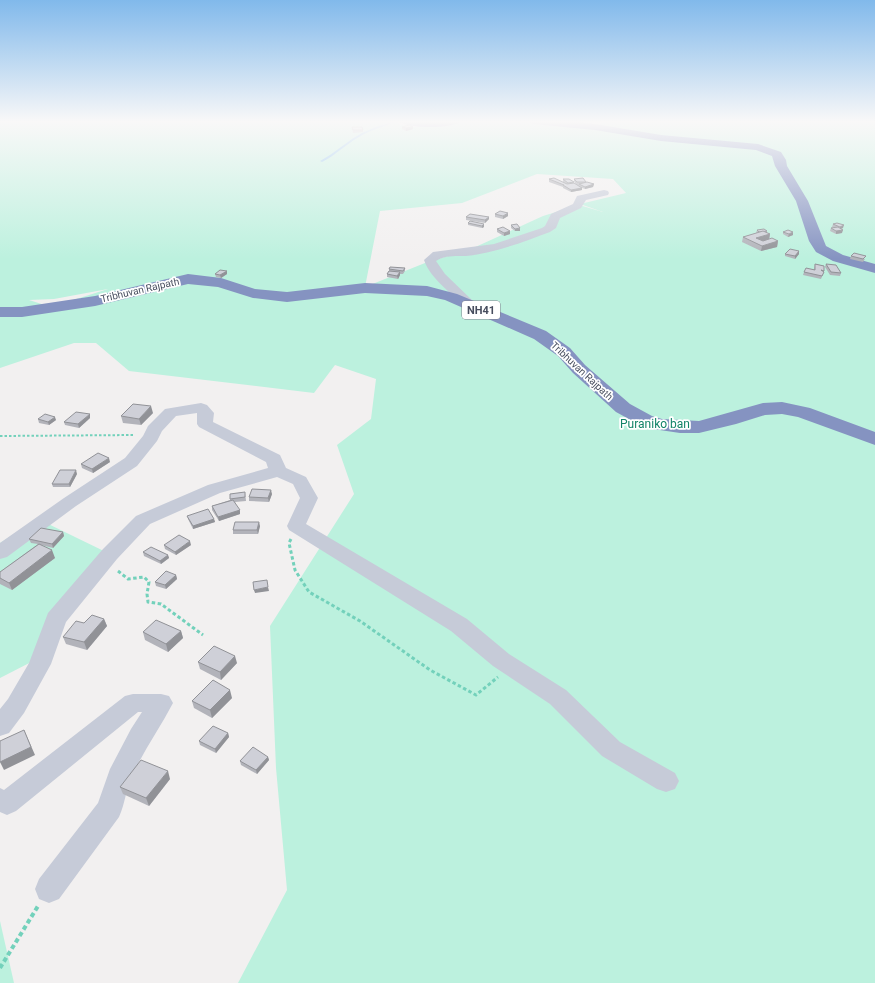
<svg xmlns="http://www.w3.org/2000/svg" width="875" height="983" font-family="Roboto,sans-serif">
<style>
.green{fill:#bcf1de;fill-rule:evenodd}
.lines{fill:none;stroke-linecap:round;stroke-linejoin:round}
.stream{fill:#87c0f0;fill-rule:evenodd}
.path-far2{stroke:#73d1bb;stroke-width:2;stroke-dasharray:2.5 2;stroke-linecap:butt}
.path-far1{stroke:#73d1bb;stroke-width:3;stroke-dasharray:3.5 2.5;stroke-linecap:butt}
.path{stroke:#73d1bb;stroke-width:4;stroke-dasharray:4.5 3;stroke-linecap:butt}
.street{fill:#c6cbd8;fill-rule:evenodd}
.highway{fill:#8593c1;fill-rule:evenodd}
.wall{fill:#b2b3ba}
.shaded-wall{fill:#919297}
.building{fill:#cfd0d8;stroke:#919297}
.labels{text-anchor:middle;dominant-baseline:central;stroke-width:3.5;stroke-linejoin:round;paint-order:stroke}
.far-street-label{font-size:10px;fill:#474d5e;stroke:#fff}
.shield{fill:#fff;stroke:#7e828e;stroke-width:1}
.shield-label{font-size:11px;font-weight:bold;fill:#474d5e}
.park-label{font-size:12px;fill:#138468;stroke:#fff}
</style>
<rect width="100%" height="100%" fill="#f2f0f0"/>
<g class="green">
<path d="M 0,121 L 395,121 C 408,131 430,126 446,124 C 469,121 493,120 516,121 C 546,122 580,132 608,121 L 875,121 L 875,983 L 238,983 L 287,890 L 276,768 L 270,626 L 354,494 L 337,445 L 371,419 L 376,379 L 335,365 L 314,393 L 129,371 L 96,343 L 74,343 L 0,368 ZM 537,174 L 613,179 L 626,193 L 580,204 L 603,212 L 579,205 L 543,216 L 471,249 L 425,263 L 365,287 L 380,211 L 462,203 ZM 108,289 L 51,307 L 29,300 L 54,299 Z"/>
<polygon points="38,519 110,554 43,656 0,678 0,543"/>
<polygon points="0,921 14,983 0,983"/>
</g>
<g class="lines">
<path class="stream" d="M 394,121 L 397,121 C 385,127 371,129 359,137 C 346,144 336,155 322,162 L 320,161 L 330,155 L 352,139 L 362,133 L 376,127 Z"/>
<polyline class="path-far2" points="0,436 134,435"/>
<g class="path-far1">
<polyline points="291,539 289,543 295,570 309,592 360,621 430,670 476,695 498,677"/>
<polyline points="118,571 128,579 144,577 149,582 147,594 148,602 161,604 203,635"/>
</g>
<polyline class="path" points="0,968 38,906"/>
<g class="street">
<path d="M 604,190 L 608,191 L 609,193 L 608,195 L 586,200 L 581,208 L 560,218 L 556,228 L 550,232 C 523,242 495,253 466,256 C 456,256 445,255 436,261 L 445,274 L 474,302 L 476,305 L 474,308 L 464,308 C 452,292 431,280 424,260 L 433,252 L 494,244 L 542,228 L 545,226 L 551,214 L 573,204 L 577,196 Z"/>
<polygon points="201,403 207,405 214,413 213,422 280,455 286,468 306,477 318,498 306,524 467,619 509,654 566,690 620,742 675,773 679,781 675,789 666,792 657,789 602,756 550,704 493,666 451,631 289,530 287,526 300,498 293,484 277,477 220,493 150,524 117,559 66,622 51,664 24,713 9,733 0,736 0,709 8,699 29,663 48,613 103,549 136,516 208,485 268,468 266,462 199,427 197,424 197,413 176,416 162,431 157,441 137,466 76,506 7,557 0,559 0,543 64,498 125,458 143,436 148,426 165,409"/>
<path d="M 133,694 L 161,694 L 169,696 L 173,703 C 160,728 144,750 132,776 C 126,789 125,804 119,817 L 59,899 L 49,903 L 39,899 L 35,889 L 39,879 L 98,803 L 110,769 L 131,729 L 142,712 L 138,712 L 16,811 L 7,815 L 0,812 L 0,788 L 4,790 L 125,696 Z"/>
</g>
<g class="highway">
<path d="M 399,121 L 461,121 C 454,129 406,129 399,121 Z"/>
<polygon points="528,121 564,121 595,124 661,135 758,144 781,152 786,160 787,166 808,201 826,246 843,255 875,264 875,273 833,261 816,252 809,241 796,201 775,166 772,156 756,150 661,141 595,130 533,124"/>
<polygon points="188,274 221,278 255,289 287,292 365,283 427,286 457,294 546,331 570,348 585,365 630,404 652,416 662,419 699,421 763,403 782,402 810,408 875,432 875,445 798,417 782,414 765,415 736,424 699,433 680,433 653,429 638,424 616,412 573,373 558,356 534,339 445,300 427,296 365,293 287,302 253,298 218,287 188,284 95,306 22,317 0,317 0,307 22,307 95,296"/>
</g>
</g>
<g class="wall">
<polygon points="352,127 363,130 363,132 353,133"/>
<polygon points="402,127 413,129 406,131 402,129"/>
<polygon points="549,179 563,182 563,179 574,182 574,183 576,185 574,181 574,179 594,184 593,187 585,189 582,188 582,190 571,192 563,188 563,187 549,182"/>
<polygon points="495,214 508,216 503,219 495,217"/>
<polygon points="466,217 489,217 489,219 485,223 466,220"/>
<polygon points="470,221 484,227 482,228 468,225 468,223"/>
<polygon points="837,223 843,228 841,229 842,233 836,234 830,231 831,228 834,227 832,227 833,224"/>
<polygon points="511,225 520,231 515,231 511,228"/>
<polygon points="497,229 510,231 510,234 504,236 497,232"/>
<polygon points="757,230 767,231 767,233 770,234 769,239 778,241 777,247 761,251 742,242 743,237 756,233"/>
<polygon points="783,232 793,235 788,237 783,234"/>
<polygon points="799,251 799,254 795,259 785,256 785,254"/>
<polygon points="851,256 865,259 863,262 850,259"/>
<polygon points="815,264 824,266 824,272 821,279 803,275 804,272 814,269"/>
<polygon points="826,264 841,273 840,276 830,275 825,267"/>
<polygon points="405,268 405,271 403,274 400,274 400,275 398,279 387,277 387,274 389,271 389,269"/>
<polygon points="215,274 227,274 221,278 216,277"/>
<polygon points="153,413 141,425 123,423 121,416"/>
<polygon points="90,418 79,428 65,425 64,422"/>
<polygon points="38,419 56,420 49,425 39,423"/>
<polygon points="110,462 93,473 82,468 81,464"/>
<polygon points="77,474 70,487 53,487 52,484"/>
<polygon points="245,492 246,501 235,502 240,514 219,521 212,510 212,506 230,500 230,499"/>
<polygon points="272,494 269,502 249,501 249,497"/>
<polygon points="187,516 214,519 215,522 193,529 188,519"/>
<polygon points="260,526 258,534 233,534 233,530"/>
<polygon points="63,532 64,536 53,548 41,545 55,558 12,590 0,584 0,572 38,544 31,543 29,539"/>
<polygon points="164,545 191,545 176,555 165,549"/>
<polygon points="143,552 168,555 169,558 161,564 144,556"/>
<polygon points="176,575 177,579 166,589 156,586 155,582"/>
<polygon points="104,619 107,626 87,650 66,644 63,637 84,623"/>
<polygon points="181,631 183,638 168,652 145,640 143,632"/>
<polygon points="198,662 237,663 221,680 200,669"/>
<polygon points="232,698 212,718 194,708 192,701"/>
<polygon points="228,733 229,737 216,753 200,745 199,741"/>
<polygon points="268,757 269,760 257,774 241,765 240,761"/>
<polygon points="170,779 149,806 123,794 120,787"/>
</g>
<g class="shaded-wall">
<polygon points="413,127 413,129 406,131 406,128"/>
<polygon points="594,184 593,187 585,189 585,187"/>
<polygon points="582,188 582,190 571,192 571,190"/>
<polygon points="508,213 508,216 503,219 503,216"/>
<polygon points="489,217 489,219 485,223 485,220"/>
<polygon points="484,224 484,227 482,228 482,226"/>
<polygon points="844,225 843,228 840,229 840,227"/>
<polygon points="520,228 520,231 515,231 515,229"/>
<polygon points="843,230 842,233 836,234 836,231"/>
<polygon points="510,231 510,234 504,236 504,233"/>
<polygon points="793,232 793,235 788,237 789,234"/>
<polygon points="770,234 769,240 757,243 756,238"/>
<polygon points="778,241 777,247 761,251 762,246"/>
<polygon points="799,251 799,254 795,259 795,256"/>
<polygon points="227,271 227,274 221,278 220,275"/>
<polygon points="400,272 400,275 398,279 397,276"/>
<polygon points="151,406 153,413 141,425 139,419"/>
<polygon points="90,414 90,418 79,428 78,424"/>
<polygon points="55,417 56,420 49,425 48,422"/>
<polygon points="109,458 110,462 93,473 92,469"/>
<polygon points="76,470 77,474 70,487 69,484"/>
<polygon points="271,490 272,494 269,502 268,498"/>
<polygon points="240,510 240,514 219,521 218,517"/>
<polygon points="214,519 215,522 193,529 193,526"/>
<polygon points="259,522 260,526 258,534 257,530"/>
<polygon points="63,532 64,536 53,548 52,544"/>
<polygon points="190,541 191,545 176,555 175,552"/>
<polygon points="52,550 55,558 12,590 9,583"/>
<polygon points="168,555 169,558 161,564 160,561"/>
<polygon points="176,575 177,579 166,589 165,585"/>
<polygon points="268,587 269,591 255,593 254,590"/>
<polygon points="104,619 107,626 87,650 84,642"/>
<polygon points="181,631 183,638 168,652 166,644"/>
<polygon points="235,656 237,663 221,680 220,672"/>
<polygon points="230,690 232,698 212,718 210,710"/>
<polygon points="24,730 35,755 4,770 0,762"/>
<polygon points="228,733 229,737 216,753 215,749"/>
<polygon points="268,757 269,760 257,774 256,770"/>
<polygon points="168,771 170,779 149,806 146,798"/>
</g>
<g class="building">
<polygon points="409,125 413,127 406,128 402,127"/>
<polygon points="352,127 362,127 363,130 353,130"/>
<polygon points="554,178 567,184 574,183 582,188 571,190 563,185 564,185 549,179"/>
<polygon points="583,178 586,182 577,182 574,179"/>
<polygon points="563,179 569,179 574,182 568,183"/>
<polygon points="587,182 594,184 585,187 579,184"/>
<polygon points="500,211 508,213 503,216 495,214"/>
<polygon points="470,214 489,217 485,220 466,217"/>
<polygon points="470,221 484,224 482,226 468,223"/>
<polygon points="837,223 844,225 840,227 833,224"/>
<polygon points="517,224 520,228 515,229 511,225"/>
<polygon points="503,227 510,231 504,233 497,229"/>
<polygon points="838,227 843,230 836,231 831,228"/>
<polygon points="764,229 767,231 759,232 757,230"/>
<polygon points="788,230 793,232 789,234 783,232"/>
<polygon points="763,231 770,234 756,238 763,241 772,238 778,241 762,246 743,237"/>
<polygon points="790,249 799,251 795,256 785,254"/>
<polygon points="854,253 866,256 863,259 851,256"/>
<polygon points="815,264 824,266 824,271 821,270 824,272 822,276 804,272 806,268 815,270"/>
<polygon points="826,264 836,265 841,273 831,272"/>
<polygon points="390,267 405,268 403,271 389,269"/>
<polygon points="220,270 227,271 220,275 215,274"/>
<polygon points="389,271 400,272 397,276 387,274"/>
<polygon points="133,404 151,406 139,419 121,416"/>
<polygon points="76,412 90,414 78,424 64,422"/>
<polygon points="45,414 55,417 48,422 38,419"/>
<polygon points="98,453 109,458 92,469 81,464"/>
<polygon points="60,470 76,470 69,484 52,484"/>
<polygon points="252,489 271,490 268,498 249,497"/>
<polygon points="245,492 245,497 230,499 230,494"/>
<polygon points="233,500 240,510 218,517 212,506"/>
<polygon points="208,509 214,519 193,526 187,516"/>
<polygon points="235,522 259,522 257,530 233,530"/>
<polygon points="41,528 63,532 52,544 29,539"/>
<polygon points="179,535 190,541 175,552 164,545"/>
<polygon points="39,544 52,550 9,583 0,578 0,572"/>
<polygon points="151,547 168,555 160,561 143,552"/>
<polygon points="166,571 176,575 165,585 155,582"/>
<polygon points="267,580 268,587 254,590 253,582"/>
<polygon points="92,615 104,619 84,642 63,637 76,621 84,623"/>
<polygon points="156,620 181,631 166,644 143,632"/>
<polygon points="214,646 235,656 220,672 198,662"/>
<polygon points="213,680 230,690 210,710 192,701"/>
<polygon points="213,726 228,733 215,749 199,741"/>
<polygon points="24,730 31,747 0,762 0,741"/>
<polygon points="253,747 268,757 256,770 240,761"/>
<polygon points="141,760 168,771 146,798 120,787"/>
</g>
<linearGradient id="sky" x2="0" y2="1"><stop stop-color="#81b9eb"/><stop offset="0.47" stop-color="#f9f8f8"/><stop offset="1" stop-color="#f9f8f8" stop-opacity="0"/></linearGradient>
<rect width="875" height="259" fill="url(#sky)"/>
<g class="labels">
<g class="far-street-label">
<text transform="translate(140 290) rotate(-13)">Tribhuvan Rajpath</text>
<text transform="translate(582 371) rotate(43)">Tribhuvan Rajpath</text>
</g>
<rect class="shield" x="462" y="301" width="38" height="18" rx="3"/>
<g class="shield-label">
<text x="481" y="310">NH41</text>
</g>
<g class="park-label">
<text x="655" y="424">Puraniko ban</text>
</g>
</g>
</svg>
